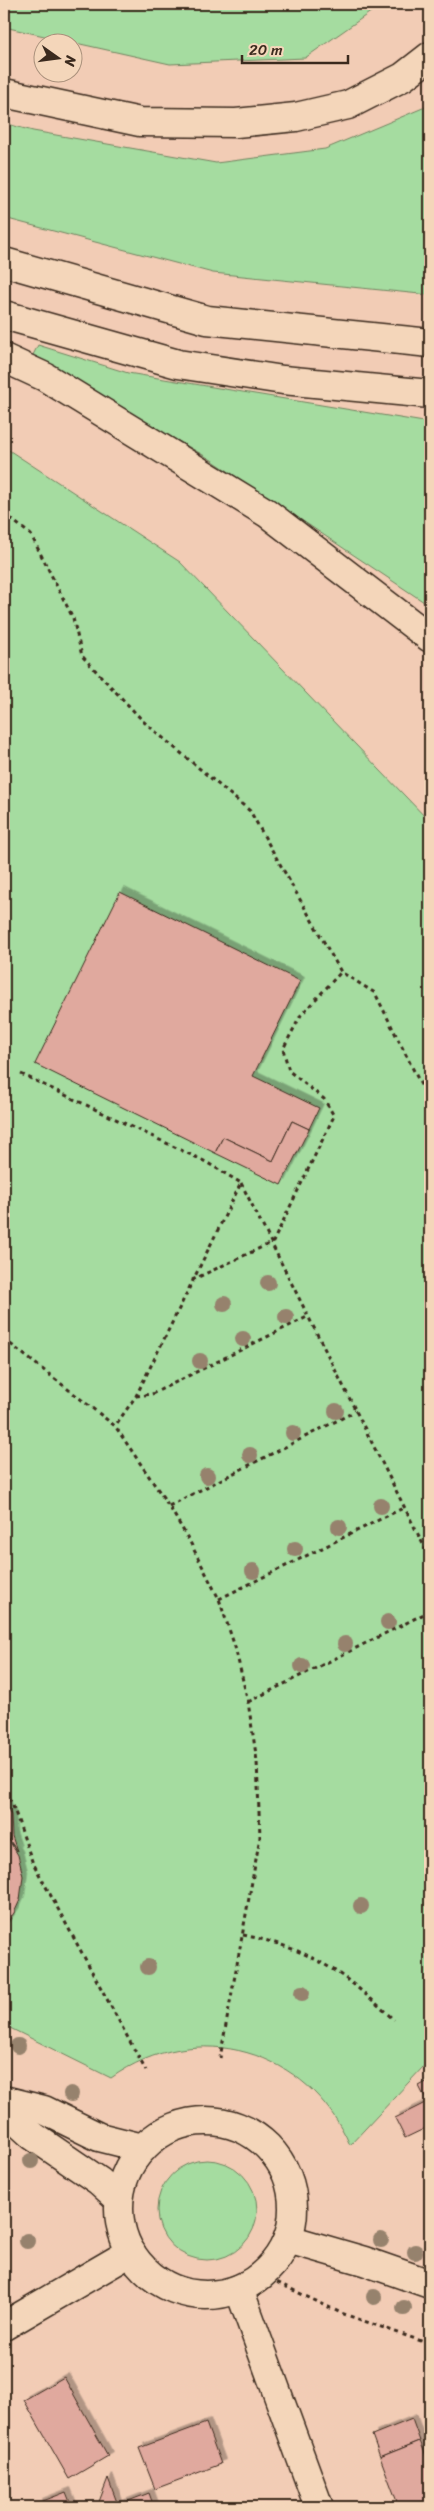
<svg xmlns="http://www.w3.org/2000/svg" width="434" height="2511" font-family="Sriracha,sans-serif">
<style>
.green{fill:#a5dca0;stroke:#70835f}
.building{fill:#e0a99e;stroke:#3b2a1e;filter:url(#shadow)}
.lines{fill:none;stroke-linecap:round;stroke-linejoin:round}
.minor-casing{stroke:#3b2a1e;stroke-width:31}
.highway-casing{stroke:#3b2a1e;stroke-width:31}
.path{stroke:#3b2a1e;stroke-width:3;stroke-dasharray:4 4;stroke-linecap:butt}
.minor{stroke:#f4d6ba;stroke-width:28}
.highway{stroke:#f4d6ba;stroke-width:28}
.tree{fill:#96826d}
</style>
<defs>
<filter id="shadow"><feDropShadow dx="4.5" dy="-4.5" stdDeviation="0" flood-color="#0004"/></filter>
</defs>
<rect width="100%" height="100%" fill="#f2ccb5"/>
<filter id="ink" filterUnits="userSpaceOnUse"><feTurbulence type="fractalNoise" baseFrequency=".02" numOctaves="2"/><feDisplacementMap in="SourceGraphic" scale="10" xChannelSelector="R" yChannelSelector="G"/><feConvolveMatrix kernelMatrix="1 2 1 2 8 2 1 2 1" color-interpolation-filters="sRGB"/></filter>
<g filter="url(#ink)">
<g class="green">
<polygon points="4,4 382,4 305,58 170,64 4,27"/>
<polygon points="430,105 430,295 213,273 4,218 4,123 33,131 216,163 325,149"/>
<polygon points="38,345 128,373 430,423 430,606 210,459 32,357"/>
<path d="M 4,447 L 180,562 L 430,822 L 430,2063 L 424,2066 L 350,2145 C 308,2049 197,2017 111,2078 L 4,2025 Z"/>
<circle cx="207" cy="2210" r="50"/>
</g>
<g class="building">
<polygon points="120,892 300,981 253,1076 319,1108 309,1129 292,1121 273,1161 223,1137 215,1153 35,1064"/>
<polygon points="292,1121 309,1129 281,1185 215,1153 223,1137 273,1161"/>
<polygon points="5,1803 11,1815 12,1836 17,1851 4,1832"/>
<polygon points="4,1832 18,1855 23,1876 20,1900 14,1913 4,1927"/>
<polygon points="430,2080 430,2126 405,2138 395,2118 427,2102 419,2086"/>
<polygon points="64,2377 108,2456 69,2479 24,2400"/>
<polygon points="412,2419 420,2441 380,2457 372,2435"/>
<polygon points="206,2423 221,2464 155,2489 139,2448"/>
<polygon points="420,2441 430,2466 430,2507 399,2507 380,2457"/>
<polygon points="108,2478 118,2505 97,2507"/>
<polygon points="66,2492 72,2507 39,2507 38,2503"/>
<polygon points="149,2493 154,2507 110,2507 118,2505"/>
</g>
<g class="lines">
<defs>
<g id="minor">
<polyline points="4,2100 44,2110 99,2137 143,2148"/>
<polyline points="4,2110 33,2136 99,2181 119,2199"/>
<circle cx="206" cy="2208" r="87"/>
<polyline points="288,2239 364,2261 430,2284"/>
<polyline points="239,2289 319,2507"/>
<polyline points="4,2326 131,2252"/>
</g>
<g id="highway">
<polyline points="4,93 140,122 236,123 296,117 348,105 403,77 430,56"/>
<polyline points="4,262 207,320 430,343"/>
<polyline points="4,315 178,364 283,380 430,394"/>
<polyline points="4,358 45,377 267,513 430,638"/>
</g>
</defs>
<use href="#minor" class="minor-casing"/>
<use href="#highway" class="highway-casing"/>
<g class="path">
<polyline points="4,513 31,535 73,618 82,656 144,722 250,811 341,972 375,993 430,1103"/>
<polyline points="21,1074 206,1162 241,1183 136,1396 115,1426"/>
<polyline points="241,1183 430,1558"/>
<polyline points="192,1280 273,1242 334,1116 324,1099 289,1071 283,1049 301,1015 341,972"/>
<polyline points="4,1339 115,1426 169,1506 190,1542 219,1599 235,1647 248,1702 257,1761 260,1837 220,2058"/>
<polyline points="136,1396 152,1394 309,1316"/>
<polyline points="169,1506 356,1411"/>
<polyline points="219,1599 405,1507"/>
<polyline points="248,1702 430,1611"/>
<polyline points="4,1792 12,1803 32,1861 146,2071"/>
<path d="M 243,1935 C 312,1949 344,1973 394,2020"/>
<polyline points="270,2279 341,2313 430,2344"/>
</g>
<use href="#minor" class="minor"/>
<use href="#highway" class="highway"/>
</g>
<g class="tree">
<circle cx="268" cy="1283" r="8"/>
<circle cx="224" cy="1304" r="8"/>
<circle cx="286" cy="1317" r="8"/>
<circle cx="243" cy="1339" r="8"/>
<circle cx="200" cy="1361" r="8"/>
<circle cx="336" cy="1411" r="8"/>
<circle cx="293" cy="1433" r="8"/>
<circle cx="250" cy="1455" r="8"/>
<circle cx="207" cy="1476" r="8"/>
<circle cx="381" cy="1506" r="8"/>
<circle cx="339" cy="1527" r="8"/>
<circle cx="295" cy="1549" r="8"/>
<circle cx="253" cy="1571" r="8"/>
<circle cx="388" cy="1622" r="8"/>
<circle cx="345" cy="1644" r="8"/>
<circle cx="302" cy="1666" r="8"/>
<circle cx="361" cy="1906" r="8"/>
<circle cx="148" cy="1967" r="8"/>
<circle cx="302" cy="1993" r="8"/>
<circle cx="18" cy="2046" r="8"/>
<circle cx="71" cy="2094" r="8"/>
<circle cx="31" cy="2161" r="8"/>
<circle cx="381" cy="2240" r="8"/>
<circle cx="27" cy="2241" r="8"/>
<circle cx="415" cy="2252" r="8"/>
<circle cx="374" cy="2297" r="8"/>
<circle cx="404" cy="2308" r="8"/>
</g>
</g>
<rect width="434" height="2511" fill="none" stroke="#f4d6ba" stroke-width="20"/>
<rect x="10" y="10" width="414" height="2491" fill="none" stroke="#3b2a1e" stroke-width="2" filter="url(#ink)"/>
<g transform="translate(58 58) rotate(104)"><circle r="24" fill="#f4d6ba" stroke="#aa917c"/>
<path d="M0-4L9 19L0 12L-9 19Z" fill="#3b2a1e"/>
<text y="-8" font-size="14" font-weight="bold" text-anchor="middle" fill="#3b2a1e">N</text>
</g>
<path d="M242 55v8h106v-8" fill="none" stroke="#3b2a1e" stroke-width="2.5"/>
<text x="249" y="55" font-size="15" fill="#3b2a1e" stroke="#f4d6ba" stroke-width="4" paint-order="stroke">20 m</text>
</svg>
